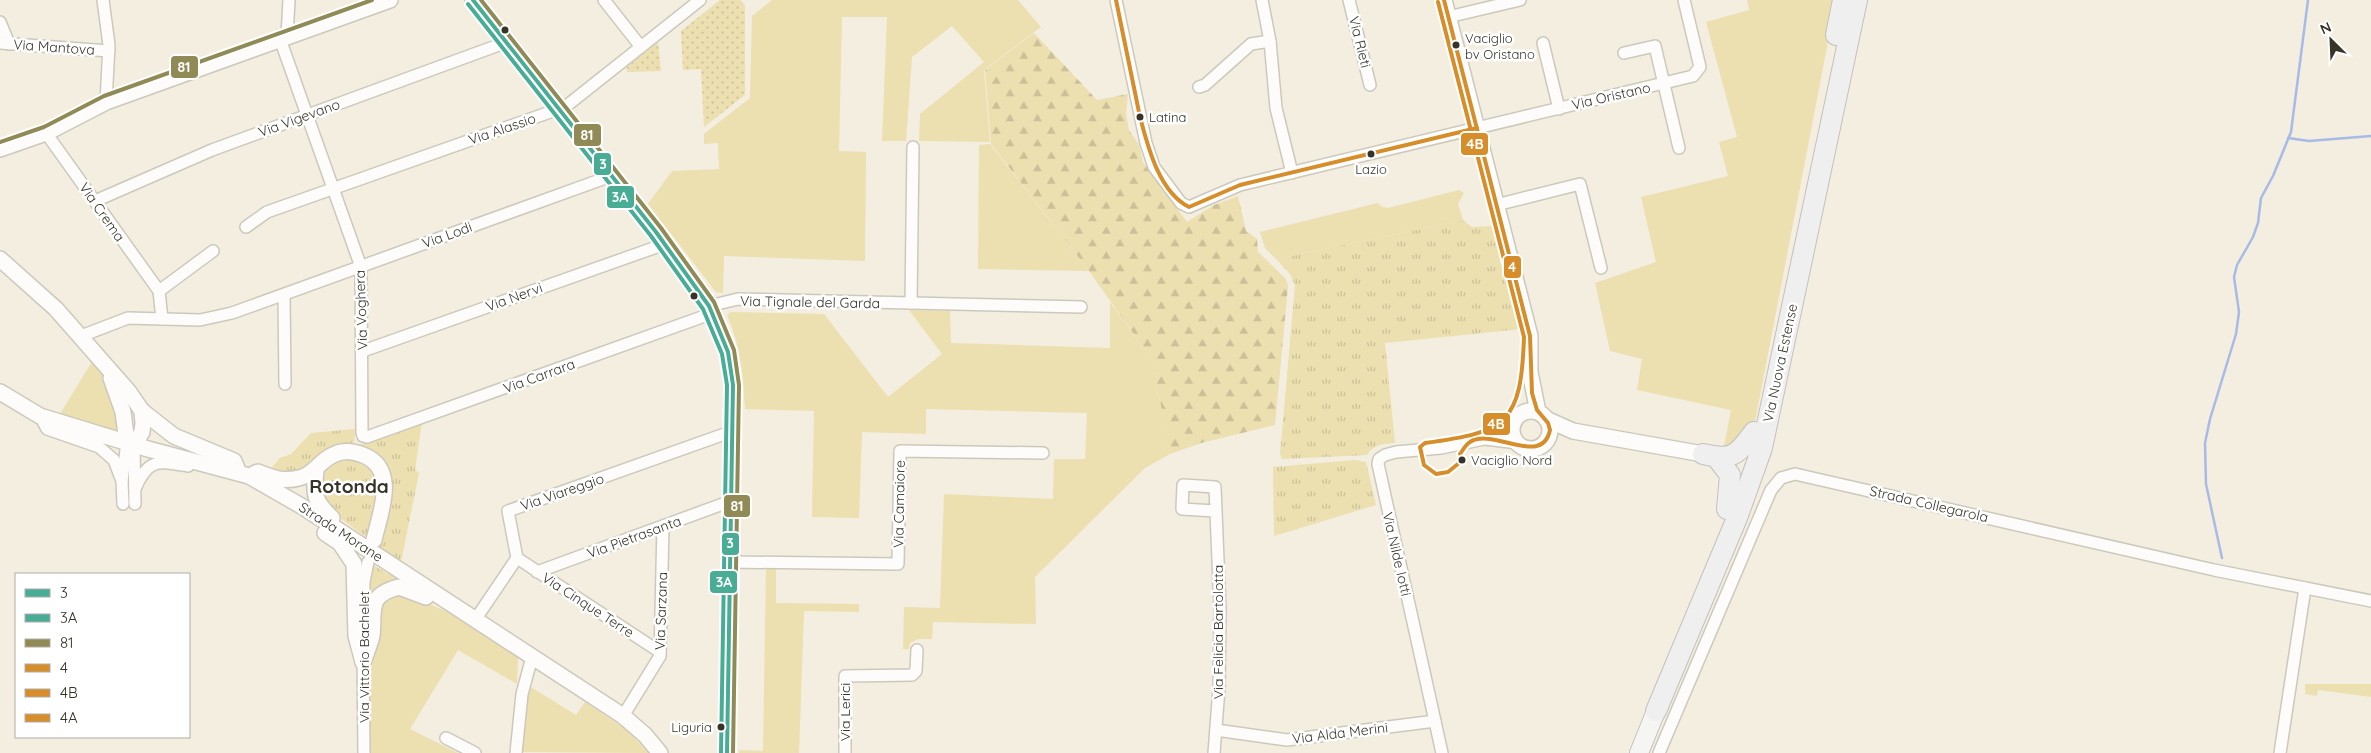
<svg xmlns="http://www.w3.org/2000/svg" width="2371" height="753" font-family="Quicksand,sans-serif">
<style>
.grass{fill:url(#grass-tufts)}
.forest{fill:url(#forest-firs)}
.park{fill:#ecdfb0}
.garden{fill:url(#garden-dots)}
.lines{fill:none;stroke-linecap:round;stroke-linejoin:round}
.stream{stroke:#a8bae6;stroke-width:2.5}
.street-casing{stroke:#ccc9bc;stroke-width:14}
.secondary-casing{stroke:#ccc9bc;stroke-width:18}
.primary-casing{stroke:#c3c1bd;stroke-width:20}
.highway-casing{stroke:#c3c1bd;stroke-width:22}
.street{stroke:#fdfcfa;stroke-width:11}
.secondary{stroke:#fdfcfa;stroke-width:15}
.primary{stroke:#f5f5f3;stroke-width:18}
.highway{stroke:#efefef;stroke-width:20}
.bus-1-casing{stroke:#fff;stroke-width:8}
.bus-2-casing{stroke:#fff;stroke-width:8}
.bus-3-casing{stroke:#fff;stroke-width:8}
.bus-4-casing{stroke:#fff;stroke-width:8}
.bus-5-casing{stroke:#fff;stroke-width:8}
.bus-6-casing{stroke:#fff;stroke-width:8}
.bus-1{stroke:#49ad96;stroke-width:4}
.bus-2{stroke:#49ad96;stroke-width:4}
.bus-3{stroke:#908b56;stroke-width:4}
.bus-4{stroke:#d78d2a;stroke-width:4}
.bus-5{stroke:#d78d2a;stroke-width:4}
.bus-6{stroke:#d78d2a;stroke-width:4}
.bus-dot{fill:#363328;stroke:#fff;stroke-width:2}
.labels{text-anchor:middle;dominant-baseline:central;stroke-width:5;stroke-linejoin:round;paint-order:stroke}
.bus-label{font-size:13px;fill:#363328;stroke:#fff;text-anchor:start}
.street-label{font-size:14px;fill:#363328;stroke:#fff}
.district-label{font-size:19px;font-weight:bold;fill:#363328;stroke:#fff}
.line-badge{stroke:#fff;stroke-width:2}
.badge-label{font-size:14px;text-anchor:middle;font-weight:bold;fill:#fff}
</style>
<defs>
<pattern id="grass-tufts" width="24" height="20" patternUnits="userSpaceOnUse" patternTransform="scale(1.25)"><rect width="24" height="20" fill="#ecdfb0"/><path d="M3 7l-1-3M5 7V3M7 7l1-3M15 17l-1-3M17 17v-4M19 17l1-3" fill="none" stroke="#cbc097"/></pattern>
<pattern id="forest-firs" width="22" height="20" patternUnits="userSpaceOnUse" patternTransform="scale(1.25)"><rect width="22" height="20" fill="#ecdfb0"/><path d="M5 1l3.5 6h-7zM16 11l3.5 6h-7z" fill="#cbc097"/></pattern>
<pattern id="garden-dots" width="8" height="8" patternUnits="userSpaceOnUse" patternTransform="scale(1.25)"><rect width="8" height="8" fill="#ecdfb0"/><path d="M2 2h.1M6 6h.1" fill="none" stroke="#cbc097" stroke-width="1.8" stroke-linecap="round"/></pattern>
</defs>
<rect width="100%" height="100%" fill="#f3eedf"/>
<g class="grass">
<path d="M 1463,220 L 1472,227 L 1493,226 L 1521,329 L 1385,343 L 1395,443 C 1383,444 1374,444 1367,455 L 1282,459 L 1280,454 L 1295,286 L 1290,274 L 1276,259 Z"/>
<polygon points="422,422 415,470 419,473 401,562 378,546 391,489 354,447"/>
<polygon points="355,429 354,445 296,475 270,470 280,458 291,454 311,433"/>
<polygon points="343,457 367,463 379,480 369,539 326,508 317,478 324,467"/>
<polygon points="1355,460 1366,462 1376,505 1274,536 1273,467"/>
<polygon points="373,565 388,574 389,572 414,588 368,611 369,580"/>
</g>
<polygon class="forest" points="1034,33 1097,100 1128,94 1126,114 1129,130 1139,145 1143,162 1187,222 1214,205 1238,196 1246,231 1257,239 1258,252 1286,279 1288,286 1275,425 1201,443 1170,454 1152,360 1089,271 991,144 985,70"/>
<g class="park">
<polygon points="772,0 1018,0 1041,27 984,70 990,142 919,141 920,114 984,62 952,26 912,57 906,141 882,141 887,17 842,17 839,151 866,152 865,261 724,256 723,293 716,292 648,204 672,171 719,169 718,143 704,144 704,134 750,98 752,16"/>
<polygon points="1747,0 1836,0 1754,427 1723,451 1731,410 1637,390 1642,359 1610,351 1595,283 1656,262 1641,197 1728,176 1719,142 1737,137 1706,22 1749,10"/>
<polygon points="990,144 1089,271 978,269 979,145"/>
<polygon points="1459,190 1464,193 1458,204 1463,220 1276,259 1265,248 1260,232 1378,203 1382,207 1388,208"/>
<path d="M 1110,302 L 1152,360 L 1170,454 L 1145,468 L 1035,577 L 1036,624 L 933,622 L 932,639 L 918,639 L 910,643 L 909,649 L 903,649 L 904,607 L 940,608 L 944,494 L 1053,499 L 1054,459 L 1085,459 L 1087,413 L 926,409 L 926,434 L 862,432 L 859,518 L 812,517 L 814,411 L 745,409 C 743,373 741,349 727,315 L 731,312 L 824,314 L 888,397 L 942,354 L 909,310 L 950,311 L 951,343 L 1110,348 Z"/>
<polygon points="93,360 119,402 123,434 60,414"/>
<polygon points="766,569 776,569 776,603 859,604 859,612 804,611 799,753 739,753 739,750 763,751"/>
<polygon points="402,593 451,613 518,658 517,684 458,650 410,729 458,753 369,753 370,667 377,639 378,609 387,597"/>
<polygon points="2305,684 2371,684 2371,697 2318,690 2317,696 2305,694"/>
<polygon points="529,686 576,715 585,702 627,730 649,753 522,752"/>
</g>
<g class="garden">
<polygon points="720,0 740,0 745,6 745,95 704,127 701,69 683,70 681,31"/>
<polygon points="658,42 661,71 627,72 627,67"/>
</g>
<g class="lines">
<g class="stream">
<polyline points="2288,138 2309,141 2371,136"/>
<polyline points="2222,558 2206,484 2205,443 2210,419 2236,334 2239,312 2234,277 2237,265 2253,237 2258,223 2261,198 2273,176 2291,132 2308,0"/>
</g>
<defs>
<g id="street">
<polyline points="103,0 109,45 106,102"/>
<polyline points="604,0 641,47"/>
<polyline points="1116,0 1146,143 1154,167 1181,203 1189,207 1240,185 1693,76 1700,67 1684,0"/>
<polyline points="1262,0 1270,41 1276,108 1292,173"/>
<polyline points="1349,0 1370,85"/>
<polyline points="1448,17 1520,0"/>
<polyline points="0,22 9,44"/>
<polyline points="287,36 289,0"/>
<polyline points="280,39 361,267 362,433 363,436 367,437 713,313"/>
<polyline points="0,43 109,51"/>
<polyline points="1543,43 1559,109"/>
<polyline points="1624,53 1655,46 1679,148"/>
<polyline points="1199,87 1205,85 1251,44 1270,41"/>
<polyline points="46,133 159,291 162,319"/>
<polyline points="95,201 212,150 507,42"/>
<polyline points="1496,205 1580,184 1601,268"/>
<polyline points="246,227 267,212 553,111 560,111 700,0"/>
<polyline points="159,291 213,251"/>
<polyline points="284,295 285,384"/>
<polyline points="911,303 913,147"/>
<polyline points="709,306 738,299 1081,307"/>
<polyline points="81,336 128,318 200,320 232,313 611,176"/>
<polyline points="363,351 665,244"/>
<polyline points="40,416 47,429 99,447 114,460 122,481"/>
<polyline points="1485,439 1518,443"/>
<polyline points="134,445 135,504"/>
<path d="M 135,489 C 148,458 158,461 188,466"/>
<polyline points="123,504 122,481 127,442"/>
<polyline points="517,558 660,652"/>
<polyline points="731,562 898,564 900,451 1043,453"/>
<polyline points="537,572 731,501"/>
<polyline points="475,620 517,558 508,511 733,431"/>
<polyline points="363,632 364,582 368,562"/>
<polyline points="363,656 364,753"/>
<polyline points="623,716 660,656 663,526"/>
<polyline points="1216,730 1287,740 1435,721"/>
<polyline points="446,738 475,753"/>
<polyline points="516,753 522,694 532,657"/>
<polyline points="845,753 845,676 912,675 916,671 917,650"/>
<polyline points="1214,753 1219,688 1220,609 1215,487 1183,485 1182,509 1215,511"/>
<polyline points="1442,753 1378,464 1379,459 1385,455 1396,452 1441,448 1484,439 1513,423"/>
<polyline points="1659,753 1771,490 1781,478 1795,474 2214,570 2371,601"/>
<polyline points="2280,753 2305,588"/>
</g>
<g id="secondary">
<polyline points="473,0 656,232 709,306 728,352 733,385 727,753"/>
<polyline points="1444,0 1530,336 1530,372 1538,412"/>
<polyline points="0,149 46,133 106,102 390,0"/>
<polyline points="0,259 56,309 129,392 142,411 143,423 142,432 134,445"/>
<polyline points="111,378 123,412 127,442"/>
<polyline points="0,392 40,416 148,449 249,476 303,507 623,716 645,735 660,753"/>
<polyline points="142,411 174,436 234,461 238,471"/>
<circle cx="1531" cy="430" r="19"/>
<polyline points="1546,419 1573,431 1703,454"/>
<path d="M 316,471 C 313,494 314,501 332,518"/>
<path d="M 255,473 L 258,472 C 273,478 283,482 299,478 C 314,475 319,461 333,455 C 342,450 353,451 363,455 C 399,469 380,513 374,540"/>
<polyline points="325,533 340,543 354,564 356,636 363,662"/>
<path d="M 363,662 C 366,654 370,644 372,636 C 375,611 366,595 399,587 L 426,597"/>
</g>
<polyline id="primary" points="1639,753 1656,711"/>
<g id="highway">
<polyline points="1836,35 1843,0"/>
<path d="M 1703,454 C 1733,461 1737,455 1754,432"/>
<polyline points="1717,458 1730,475 1727,509"/>
<polyline points="1656,711 1737,518 1762,448 1857,0"/>
</g>
</defs>
<use href="#street" class="street-casing"/>
<use href="#secondary" class="secondary-casing"/>
<use href="#primary" class="primary-casing"/>
<use href="#highway" class="highway-casing"/>
<use href="#street" class="street"/>
<use href="#secondary" class="secondary"/>
<use href="#primary" class="primary"/>
<use href="#highway" class="highway"/>
<defs>
<polyline id="bus-1" points="473,0 656,232 709,306 728,352 733,385 727,753"/>
<polyline id="bus-2" points="468,4 651,236 703,309 722,354 727,385 721,753"/>
<g id="bus-3">
<polyline points="481,0 661,228 714,302 734,350 739,385 733,753"/>
<polyline points="0,142 44,127 104,96 372,0"/>
</g>
<g id="bus-4">
<path d="M 1444,0 L 1530,336 L 1532,393 L 1537,410 L 1548,423 L 1550,430 C 1542,468 1493,427 1470,442 C 1466,444 1463,450 1460,454"/>
<path d="M 1140,117 C 1148,147 1159,192 1189,207 L 1240,185 L 1477,128"/>
</g>
<path id="bus-5" d="M 1438,2 L 1524,337 C 1521,423 1508,432 1425,443 L 1420,447 L 1424,465 L 1436,474 L 1448,472 L 1464,459"/>
<polyline id="bus-6" points="1116,0 1140,117"/>
</defs>
<use href="#bus-1" class="bus-1-casing"/>
<use href="#bus-2" class="bus-2-casing"/>
<use href="#bus-3" class="bus-3-casing"/>
<use href="#bus-4" class="bus-4-casing"/>
<use href="#bus-5" class="bus-5-casing"/>
<use href="#bus-6" class="bus-6-casing"/>
<use href="#bus-1" class="bus-1"/>
<use href="#bus-2" class="bus-2"/>
<use href="#bus-3" class="bus-3"/>
<use href="#bus-4" class="bus-4"/>
<use href="#bus-5" class="bus-5"/>
<use href="#bus-6" class="bus-6"/>
</g>
<g class="bus-dot">
<circle cx="505" cy="30" r="4.5"/>
<circle cx="1456" cy="45" r="4.5"/>
<circle cx="1140" cy="117" r="4.5"/>
<circle cx="1371" cy="154" r="4.5"/>
<circle cx="694" cy="296" r="4.5"/>
<circle cx="1462" cy="460" r="4.5"/>
<circle cx="721" cy="727" r="4.5"/>
</g>
<g class="labels">
<g class="bus-label">
<text x="1465" y="38">Vaciglio<tspan x="1465" dy="16">bv Oristano</tspan></text>
<text x="1149" y="117">Latina</text>
<text x="1371" y="169" text-anchor="middle">Lazio</text>
<text x="1471" y="460">Vaciglio Nord</text>
<text x="712" y="727" text-anchor="end">Liguria</text>
</g>
<g class="street-label">
<text transform="translate(1360 42) rotate(76)">Via Rieti</text>
<text transform="translate(54 47) rotate(4)">Via Mantova</text>
<text transform="translate(1611 96) rotate(-13)">Via Oristano</text>
<text transform="translate(299 118) rotate(-20)">Via Vigevano</text>
<text transform="translate(502 129) rotate(-19)">Via Alassio</text>
<text transform="translate(102 212) rotate(55)">Via Crema</text>
<text transform="translate(447 235) rotate(-20)">Via Lodi</text>
<text transform="translate(514 297) rotate(-20)">Via Nervi</text>
<text transform="translate(810 302) rotate(1)">Via Tignale del Garda</text>
<text transform="translate(361 310) rotate(-92)">Via Voghera</text>
<text transform="translate(1780 363) rotate(-78)">Via Nuova Estense</text>
<text transform="translate(539 376) rotate(-20)">Via Carrara</text>
<text transform="translate(562 492) rotate(-19)">Via Viareggio</text>
<text transform="translate(899 504) rotate(-89)">Via Camaiore</text>
<text transform="translate(1929 504) rotate(13)">Strada Collegarola</text>
<text transform="translate(341 532) rotate(33)">Strada Morane</text>
<text transform="translate(634 537) rotate(-20)">Via Pietrasanta</text>
<text transform="translate(1397 554) rotate(77)">Via Nilde Iotti</text>
<text transform="translate(588 605) rotate(33)">Via Cinque Terre</text>
<text transform="translate(661 611) rotate(-88)">Via Sarzana</text>
<text transform="translate(1218 632) rotate(-90)">Via Felicia Bartolotta</text>
<text transform="translate(364 657) rotate(-90)">Via Vittorio Bachelet</text>
<text transform="translate(845 712) rotate(-90)">Via Lerici</text>
<text transform="translate(1340 733) rotate(-7)">Via Alda Merini</text>
</g>
<g class="district-label">
<text x="349" y="486">Rotonda</text>
</g>
</g>
<g class="line-badge">
<rect x="170" y="55" width="29" height="24" rx="5" fill="#908b56"/>
<rect x="573" y="123" width="29" height="24" rx="5" fill="#908b56"/>
<rect x="1460" y="132" width="29" height="24" rx="5" fill="#d78d2a"/>
<rect x="593" y="152" width="19" height="24" rx="5" fill="#49ad96"/>
<rect x="606" y="185" width="29" height="24" rx="5" fill="#49ad96"/>
<rect x="1503" y="255" width="19" height="24" rx="5" fill="#d78d2a"/>
<rect x="1482" y="412" width="29" height="24" rx="5" fill="#d78d2a"/>
<rect x="723" y="494" width="28" height="24" rx="5" fill="#908b56"/>
<rect x="721" y="532" width="19" height="24" rx="5" fill="#49ad96"/>
<rect x="709" y="570" width="29" height="24" rx="5" fill="#49ad96"/>
</g>
<g class="badge-label">
<text x="184" y="72">81</text>
<text x="587" y="140">81</text>
<text x="1475" y="149">4B</text>
<text x="603" y="169">3</text>
<text x="620" y="202">3A</text>
<text x="1512" y="272">4</text>
<text x="1496" y="429">4B</text>
<text x="737" y="511">81</text>
<text x="730" y="548">3</text>
<text x="724" y="587">3A</text>
</g>
<rect x="15" y="573" width="175" height="165" fill="#ffffff" stroke="#afada9"/>
<rect x="25" y="589" width="25" height="8" fill="#49ad96" stroke="#afada9"/>
<text x="60" y="598" font-size="15" fill="#363328">3</text>
<rect x="25" y="614" width="25" height="8" fill="#49ad96" stroke="#afada9"/>
<text x="60" y="623" font-size="15" fill="#363328">3A</text>
<rect x="25" y="639" width="25" height="8" fill="#908b56" stroke="#afada9"/>
<text x="60" y="648" font-size="15" fill="#363328">81</text>
<rect x="25" y="664" width="25" height="8" fill="#d78d2a" stroke="#afada9"/>
<text x="60" y="673" font-size="15" fill="#363328">4</text>
<rect x="25" y="689" width="25" height="8" fill="#d78d2a" stroke="#afada9"/>
<text x="60" y="698" font-size="15" fill="#363328">4B</text>
<rect x="25" y="714" width="25" height="8" fill="#d78d2a" stroke="#afada9"/>
<text x="60" y="723" font-size="15" fill="#363328">4A</text>
<g transform="translate(2331 40) rotate(336)" stroke="#ffffff" stroke-width="4" paint-order="stroke">
<path d="M0-4L9 19L0 12L-9 19Z" fill="#363328"/>
<text y="-8" font-size="14" font-weight="bold" text-anchor="middle" fill="#363328">N</text>
</g>
</svg>
